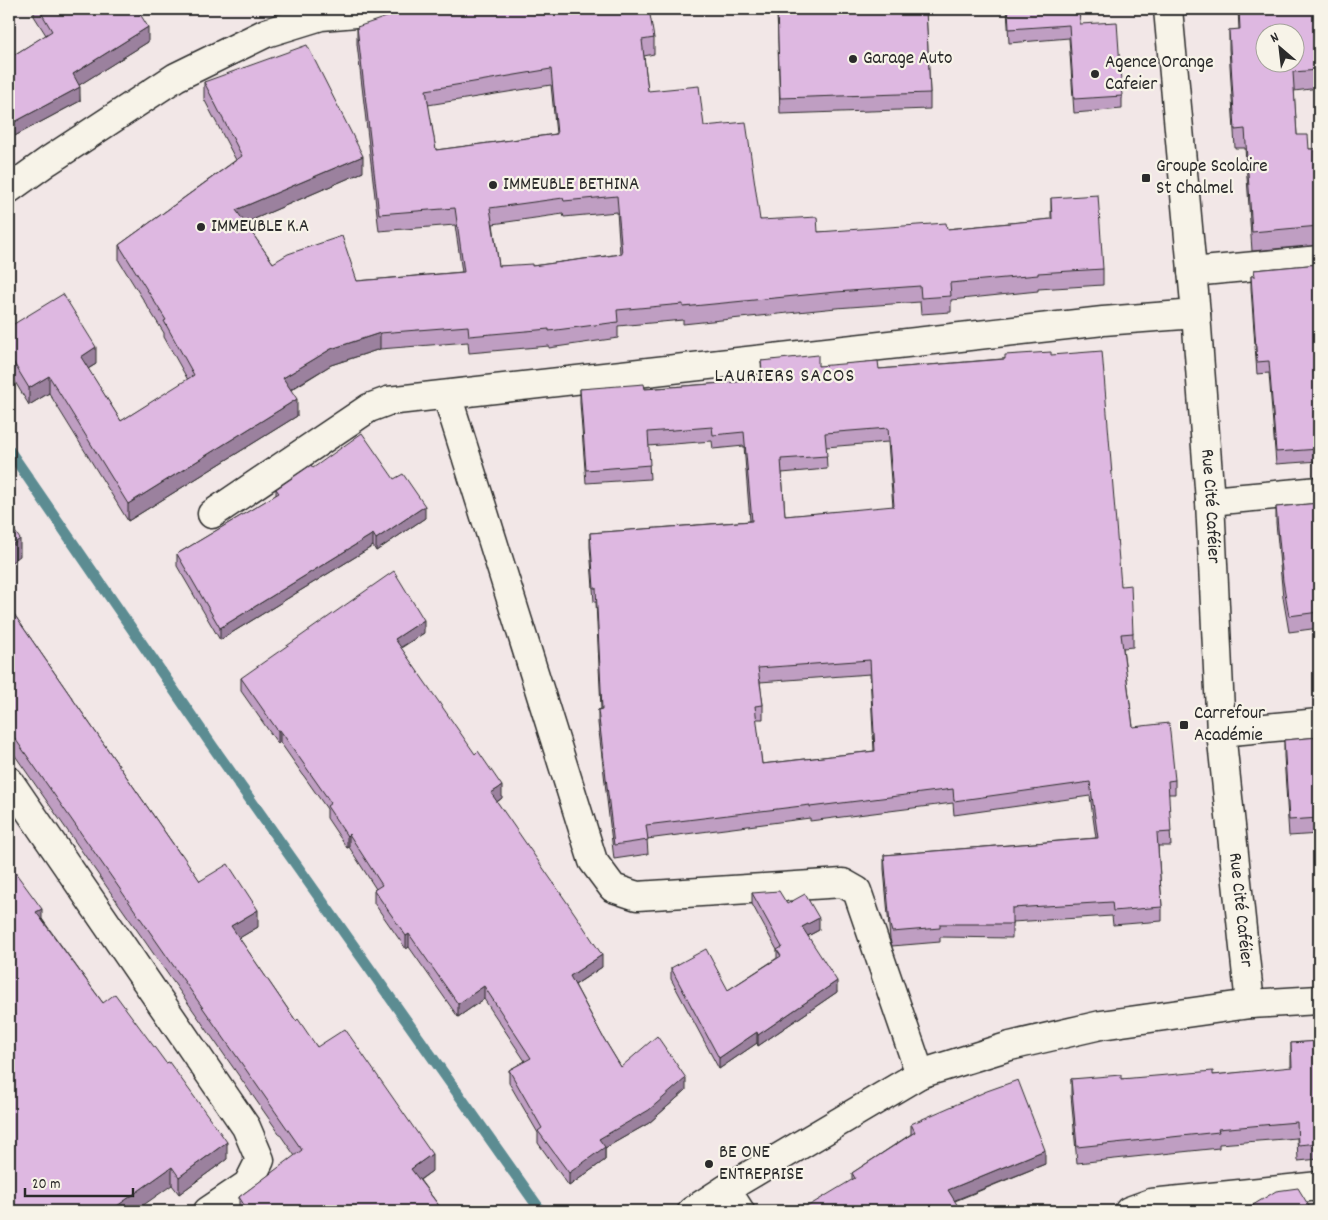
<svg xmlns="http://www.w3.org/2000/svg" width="1328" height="1220" font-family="Dekko,sans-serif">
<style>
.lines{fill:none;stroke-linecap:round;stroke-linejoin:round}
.stream{stroke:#5b8c92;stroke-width:11}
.street-casing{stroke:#2b2b2b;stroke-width:31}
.secondary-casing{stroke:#2b2b2b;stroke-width:31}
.street{stroke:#f7f3e8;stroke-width:28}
.secondary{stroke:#f7f3e8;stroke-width:28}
.wall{fill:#bf9ec2;stroke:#2b2b2b;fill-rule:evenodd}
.shaded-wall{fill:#9b819e;stroke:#2b2b2b}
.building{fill:#deb8e1;stroke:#2b2b2b;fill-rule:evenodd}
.poi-dot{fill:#2b2b2b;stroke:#f7f3e8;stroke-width:2}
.labels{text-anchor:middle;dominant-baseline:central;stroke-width:4.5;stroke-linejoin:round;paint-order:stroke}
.poi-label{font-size:19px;fill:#2b2b2b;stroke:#f7f3e8;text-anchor:start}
.street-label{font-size:19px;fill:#2b2b2b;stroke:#f7f3e8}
.neighbourhood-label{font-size:20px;letter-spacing:1px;fill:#2b2b2b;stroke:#f7f3e8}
</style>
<rect width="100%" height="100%" fill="#f2e7e7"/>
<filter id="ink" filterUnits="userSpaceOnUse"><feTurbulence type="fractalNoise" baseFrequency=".02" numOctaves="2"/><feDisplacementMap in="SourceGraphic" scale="10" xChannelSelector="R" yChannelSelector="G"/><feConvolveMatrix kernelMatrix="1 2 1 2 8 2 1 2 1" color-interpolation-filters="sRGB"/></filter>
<g filter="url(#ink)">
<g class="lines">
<polyline class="stream" points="9,450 213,747 541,1211"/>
<defs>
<g id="street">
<polyline points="9,189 48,161 176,77 266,33 321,16 404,9"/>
<polyline points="1192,272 1319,260"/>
<polyline points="447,395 593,861 613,888 637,896 843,883 857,891 920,1074"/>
<polyline points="1210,501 1319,491"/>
<polyline points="212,514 369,408 388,401 1103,321 1196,314"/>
<polyline points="1221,732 1319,723"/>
<polyline points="9,781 246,1127 260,1160 248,1184 208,1211"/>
<polyline points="726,1189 740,1211"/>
<polyline points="692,1211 726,1189 920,1074 1010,1046 1101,1025 1250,1004"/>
<polyline points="1129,1211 1151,1203 1319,1186"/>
</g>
<g id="secondary">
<path id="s1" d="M 1168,9 L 1196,314 L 1210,501 L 1221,732 L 1250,1004 L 1319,1000"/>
</g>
</defs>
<use href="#street" class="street-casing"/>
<use href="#secondary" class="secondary-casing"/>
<use href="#street" class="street"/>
<use href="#secondary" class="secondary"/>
</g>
<g class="wall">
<polygon points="34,9 137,9 148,42 79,85 80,101 9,139 9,58 46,35 34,16"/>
<polygon points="777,9 926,9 930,93 930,109 780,114"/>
<polygon points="1007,9 1079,9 1080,24 1122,96 1122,109 1074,113 1069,38 1009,43"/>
<polygon points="1238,9 1314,9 1314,15 1319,34 1319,88 1294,91 1297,135 1309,149 1319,149 1319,245 1252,251 1245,148 1235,148 1229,49 1229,30 1239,30"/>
<path d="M 357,27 L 654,38 L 654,54 L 644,56 L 648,91 L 704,126 L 760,220 L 818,232 L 947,229 L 1051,219 L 1051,198 L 1103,269 L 1103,285 L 1038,289 L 1038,291 L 951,300 L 951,312 L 921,314 L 920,302 L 836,308 L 683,324 L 683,320 L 618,326 L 618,338 L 549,348 L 549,346 L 469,353 L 468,342 L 380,349 L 331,365 L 291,390 L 297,416 L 128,521 L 49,393 L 29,405 L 9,372 L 9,327 L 96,364 L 88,369 L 121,421 L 188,380 L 164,337 L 164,333 L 119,261 L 119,245 L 236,160 L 204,99 L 204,82 L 363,172 L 245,223 L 273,263 L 357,281 L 462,272 L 455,225 L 379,231 L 357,44 ZM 551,85 L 556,134 L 436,150 L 428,105 ZM 617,212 L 620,254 L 532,266 L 499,266 L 493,224 L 563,214 L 564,217 Z"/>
<polygon points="1319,264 1319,461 1276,464 1269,373 1257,374 1251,288 1251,276 1254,276 1254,270"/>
<path d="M 1051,355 L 1121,586 L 1133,633 L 1133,647 L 1123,648 L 1133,727 L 1175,780 L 1175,794 L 1168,794 L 1171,846 L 1158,846 L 1162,907 L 1162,921 L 1113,925 L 1112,916 L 1012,922 L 1012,938 L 940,937 L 940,942 L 892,946 L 890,939 L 884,869 L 884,855 L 1096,838 L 1090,796 L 954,815 L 953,803 L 810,821 L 810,818 L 647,839 L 648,854 L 614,859 L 598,723 L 598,710 L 601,709 L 596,602 L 594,602 L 590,547 L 590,533 L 750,521 L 744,446 L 713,449 L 712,441 L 648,446 L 650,479 L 586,483 L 580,403 L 580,389 L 645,389 L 762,380 L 761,361 L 818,366 L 879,369 ZM 888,442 L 893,507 L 785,516 L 782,473 L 827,469 L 826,447 ZM 870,674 L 874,751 L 762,764 L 756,719 L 763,719 L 763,705 L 760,682 Z"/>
<polygon points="313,468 394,479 425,518 376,551 373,546 220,640 177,566 177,554 276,495 276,489"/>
<polygon points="1319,503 1319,628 1289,632 1283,597 1276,523 1276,507"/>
<polygon points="9,607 180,854 200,881 258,927 239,938 296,1021 317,1047 432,1171 420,1180 443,1211 239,1211 239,1197 295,1156 9,747"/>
<polygon points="424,633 401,648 502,798 497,802 602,967 575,985 604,1039 621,1067 686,1090 649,1123 605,1148 605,1160 569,1186 538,1143 538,1133 509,1083 509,1070 525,1061 484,999 458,1017 409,947 406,949 374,903 374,890 376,889 349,847 347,848 327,818 327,809 280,742 278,744 241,691 241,678"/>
<polygon points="1319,737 1319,834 1289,836 1284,756 1284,740"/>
<polygon points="752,893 787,904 819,930 808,936 837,992 758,1046 757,1043 719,1069 671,979 671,968 728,990 777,958 777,950 752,904"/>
<polygon points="1319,893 1319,950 1316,950 1315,909"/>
<polygon points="42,919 103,1003 227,1159 179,1194 172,1185"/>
<polygon points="1319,1041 1319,1159 1298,1161 1297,1138 1219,1144 1219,1148 1077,1163 1071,1095 1071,1079 1121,1079 1213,1075 1291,1068 1291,1043"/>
<polygon points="911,1124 1045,1164 955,1201 852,1180 852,1173 911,1134"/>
<polygon points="1253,1205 1312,1211 1253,1211"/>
</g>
<g class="shaded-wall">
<polygon points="148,27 148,42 73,89 73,74"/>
<polygon points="80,87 80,101 9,139 9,125"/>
<polygon points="363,156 363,172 236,227 236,210"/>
<polygon points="380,333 380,349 331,365 283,394 283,378 331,349"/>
<polygon points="96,347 96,364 81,373 81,357"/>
<polygon points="49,376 49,393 29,405 29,388"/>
<polygon points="297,399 297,416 128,521 128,504"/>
<polygon points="425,506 425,518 376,551 376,539"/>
<polygon points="373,534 373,546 220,640 220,628"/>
<polygon points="20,539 20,556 9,564 9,547"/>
<polygon points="424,620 424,633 395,651 395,639"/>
<polygon points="280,730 280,742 278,744 278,731"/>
<polygon points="502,786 502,798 491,806 491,793"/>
<polygon points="349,834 349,847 347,848 347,836"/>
<polygon points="42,909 42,926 36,912"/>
<polygon points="258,910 258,927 231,943 231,926"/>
<polygon points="819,918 819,930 802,939 802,927"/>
<polygon points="409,934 409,947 406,949 406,936"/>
<polygon points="602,955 602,967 570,988 570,976"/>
<polygon points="837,981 837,992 758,1046 758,1035"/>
<polygon points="484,986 484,999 458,1017 458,1004"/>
<polygon points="757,1032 757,1043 719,1069 719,1058"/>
<polygon points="686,1078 686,1090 649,1123 605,1148 605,1160 569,1186 569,1173 599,1139"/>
<polygon points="227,1142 227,1159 179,1194 179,1177"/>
<polygon points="1045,1150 1045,1164 948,1203 948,1190"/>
<polygon points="432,1154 432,1171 411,1186 411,1169"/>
<polygon points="172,1167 172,1185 135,1211 110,1211"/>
</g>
<g class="building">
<polygon points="39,9 137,9 148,27 73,74 80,87 9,125 9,58 52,31"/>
<path d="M 410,9 L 649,9 L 654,38 L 642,40 L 648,91 L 699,86 L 704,126 L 746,122 L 760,220 L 817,217 L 818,232 L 946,223 L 947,229 L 1052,219 L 1051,198 L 1098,195 L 1103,269 L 1038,273 L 1038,275 L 950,283 L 951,296 L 921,298 L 920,286 L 836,292 L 683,307 L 683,304 L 617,310 L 618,322 L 549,331 L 549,329 L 469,336 L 468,326 L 380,333 L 331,349 L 283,378 L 297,399 L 128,504 L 49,376 L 29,388 L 9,355 L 9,327 L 63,294 L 96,347 L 81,357 L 121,421 L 194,375 L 164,321 L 166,320 L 119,245 L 242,156 L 204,82 L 307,45 L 363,156 L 236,210 L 273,263 L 288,254 L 342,236 L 357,281 L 464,272 L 455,208 L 379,214 L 357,27 ZM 551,69 L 557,134 L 436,150 L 426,90 ZM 617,196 L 622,254 L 532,266 L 532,264 L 499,266 L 490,208 L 563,198 L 564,201 Z"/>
<polygon points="777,9 926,9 930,93 780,98"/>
<polygon points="1008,9 1079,9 1080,24 1117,22 1122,96 1074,99 1069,25 1009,29"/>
<path d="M 1239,9 L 1314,9 L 1314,15 L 1318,15 L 1319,34 L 1319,70 L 1293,72 L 1297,135 L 1308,135 L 1309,149 L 1319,149 L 1319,226 L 1252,232 L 1245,129 L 1235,130 L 1229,30 L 1240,29 ZM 1266,32 L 1296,32 L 1296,62 L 1266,62 Z"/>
<polygon points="1319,264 1319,449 1276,452 1269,361 1257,362 1251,276 1255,276 1254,270"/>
<path d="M 1102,351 L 1121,586 L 1131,585 L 1133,633 L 1121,634 L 1133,727 L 1169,723 L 1175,780 L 1168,781 L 1171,832 L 1157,833 L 1162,907 L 1113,911 L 1112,902 L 1012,908 L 1012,924 L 940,924 L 940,928 L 892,932 L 890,925 L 884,855 L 1098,838 L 1090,782 L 954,801 L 953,789 L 810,807 L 810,805 L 646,825 L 648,840 L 614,845 L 598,710 L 602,709 L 596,588 L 594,588 L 590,533 L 752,521 L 744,432 L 713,435 L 712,427 L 648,432 L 650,465 L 586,470 L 580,389 L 644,384 L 645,389 L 763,380 L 761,361 L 818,355 L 818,366 L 878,361 L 879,369 L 1005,359 L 1005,355 L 1051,352 L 1051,355 ZM 888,428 L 894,506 L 785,516 L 781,459 L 827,456 L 825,433 ZM 870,660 L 875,751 L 762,764 L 755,706 L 763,705 L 758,668 Z"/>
<polygon points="362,433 394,479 403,474 425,506 376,539 373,534 220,628 177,554 279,493 276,489 311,465 313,468"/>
<polygon points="1319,503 1319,612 1289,616 1283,581 1276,507"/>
<polygon points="9,523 20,539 9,547"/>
<polygon points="394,571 424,620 395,639 475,754 478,751 502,786 491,793 575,914 602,955 570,976 604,1039 621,1067 657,1036 686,1078 649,1110 599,1139 605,1147 569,1173 538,1131 542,1128 509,1070 531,1058 484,986 458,1004 409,934 406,936 374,890 382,885 349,834 347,836 327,806 331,803 280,730 278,731 241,678"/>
<polygon points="9,607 180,854 181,853 200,881 228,864 258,910 231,926 296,1021 298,1019 317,1047 345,1029 432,1154 411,1169 443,1211 242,1211 246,1208 239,1197 302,1150 9,730"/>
<polygon points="1319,737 1319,818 1289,820 1284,740"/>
<polygon points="9,864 42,909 36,912 103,1003 115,994 166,1063 169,1062 227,1142 179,1177 172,1167 110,1211 9,1211"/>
<polygon points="779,891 787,904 805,894 819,918 802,927 837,981 758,1035 757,1032 719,1058 671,968 706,949 728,990 781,956 777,950 782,947 752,893"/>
<polygon points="1315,893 1319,893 1319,934 1316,934"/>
<polygon points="1319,1041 1319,1143 1298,1145 1297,1122 1218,1129 1219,1132 1077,1147 1071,1079 1121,1075 1121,1079 1213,1071 1213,1075 1292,1067 1291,1043"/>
<polygon points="1018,1080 1045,1150 948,1190 961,1211 800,1211 855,1178 852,1173 915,1132 911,1124 987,1091"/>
<polygon points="1298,1188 1312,1211 1257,1211 1253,1205 1276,1191"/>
</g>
</g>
<g class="poi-dot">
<circle cx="853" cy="59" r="5"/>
<circle cx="1095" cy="74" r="5"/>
<rect x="1141" y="173" width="10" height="10" rx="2.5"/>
<circle cx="493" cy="185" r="5"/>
<circle cx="201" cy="227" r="5"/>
<rect x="1179" y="720" width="10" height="10" rx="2.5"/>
<circle cx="709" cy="1164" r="5"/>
</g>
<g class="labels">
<g class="poi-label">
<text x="863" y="59">Garage Auto</text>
<text x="1105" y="63">Agence Orange<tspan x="1105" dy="22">Cafeier</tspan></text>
<text x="1156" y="167">Groupe Scolaire<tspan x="1156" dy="22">St Chalmel</tspan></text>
<text x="503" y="185">IMMEUBLE BETHINA</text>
<text x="211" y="227">IMMEUBLE K.A</text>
<text x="1194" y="714">Carrefour<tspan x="1194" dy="22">Académie</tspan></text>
<text x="719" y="1153">BE ONE<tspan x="719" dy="22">ENTREPRISE</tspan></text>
</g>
<g class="street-label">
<text stroke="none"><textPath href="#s1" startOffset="499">Rue Cité Caféier</textPath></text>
<text stroke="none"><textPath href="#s1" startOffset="904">Rue Cité Caféier</textPath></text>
</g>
<g class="neighbourhood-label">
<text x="785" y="377">LAURIERS SACOS</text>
</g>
</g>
<rect width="1328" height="1220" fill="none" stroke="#f7f3e8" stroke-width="30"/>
<rect x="15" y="15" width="1298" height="1190" fill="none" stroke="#2b2b2b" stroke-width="2" filter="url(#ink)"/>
<g transform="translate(1280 48) rotate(332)"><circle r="24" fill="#f7f3e8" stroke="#a5a39c"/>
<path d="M0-4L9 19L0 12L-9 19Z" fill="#2b2b2b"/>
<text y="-8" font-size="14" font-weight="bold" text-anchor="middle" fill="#2b2b2b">N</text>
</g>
<path d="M25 1188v8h108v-8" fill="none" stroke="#2b2b2b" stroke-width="2.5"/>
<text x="32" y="1188" font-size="15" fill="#2b2b2b" stroke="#f7f3e8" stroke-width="4" paint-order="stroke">20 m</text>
</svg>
